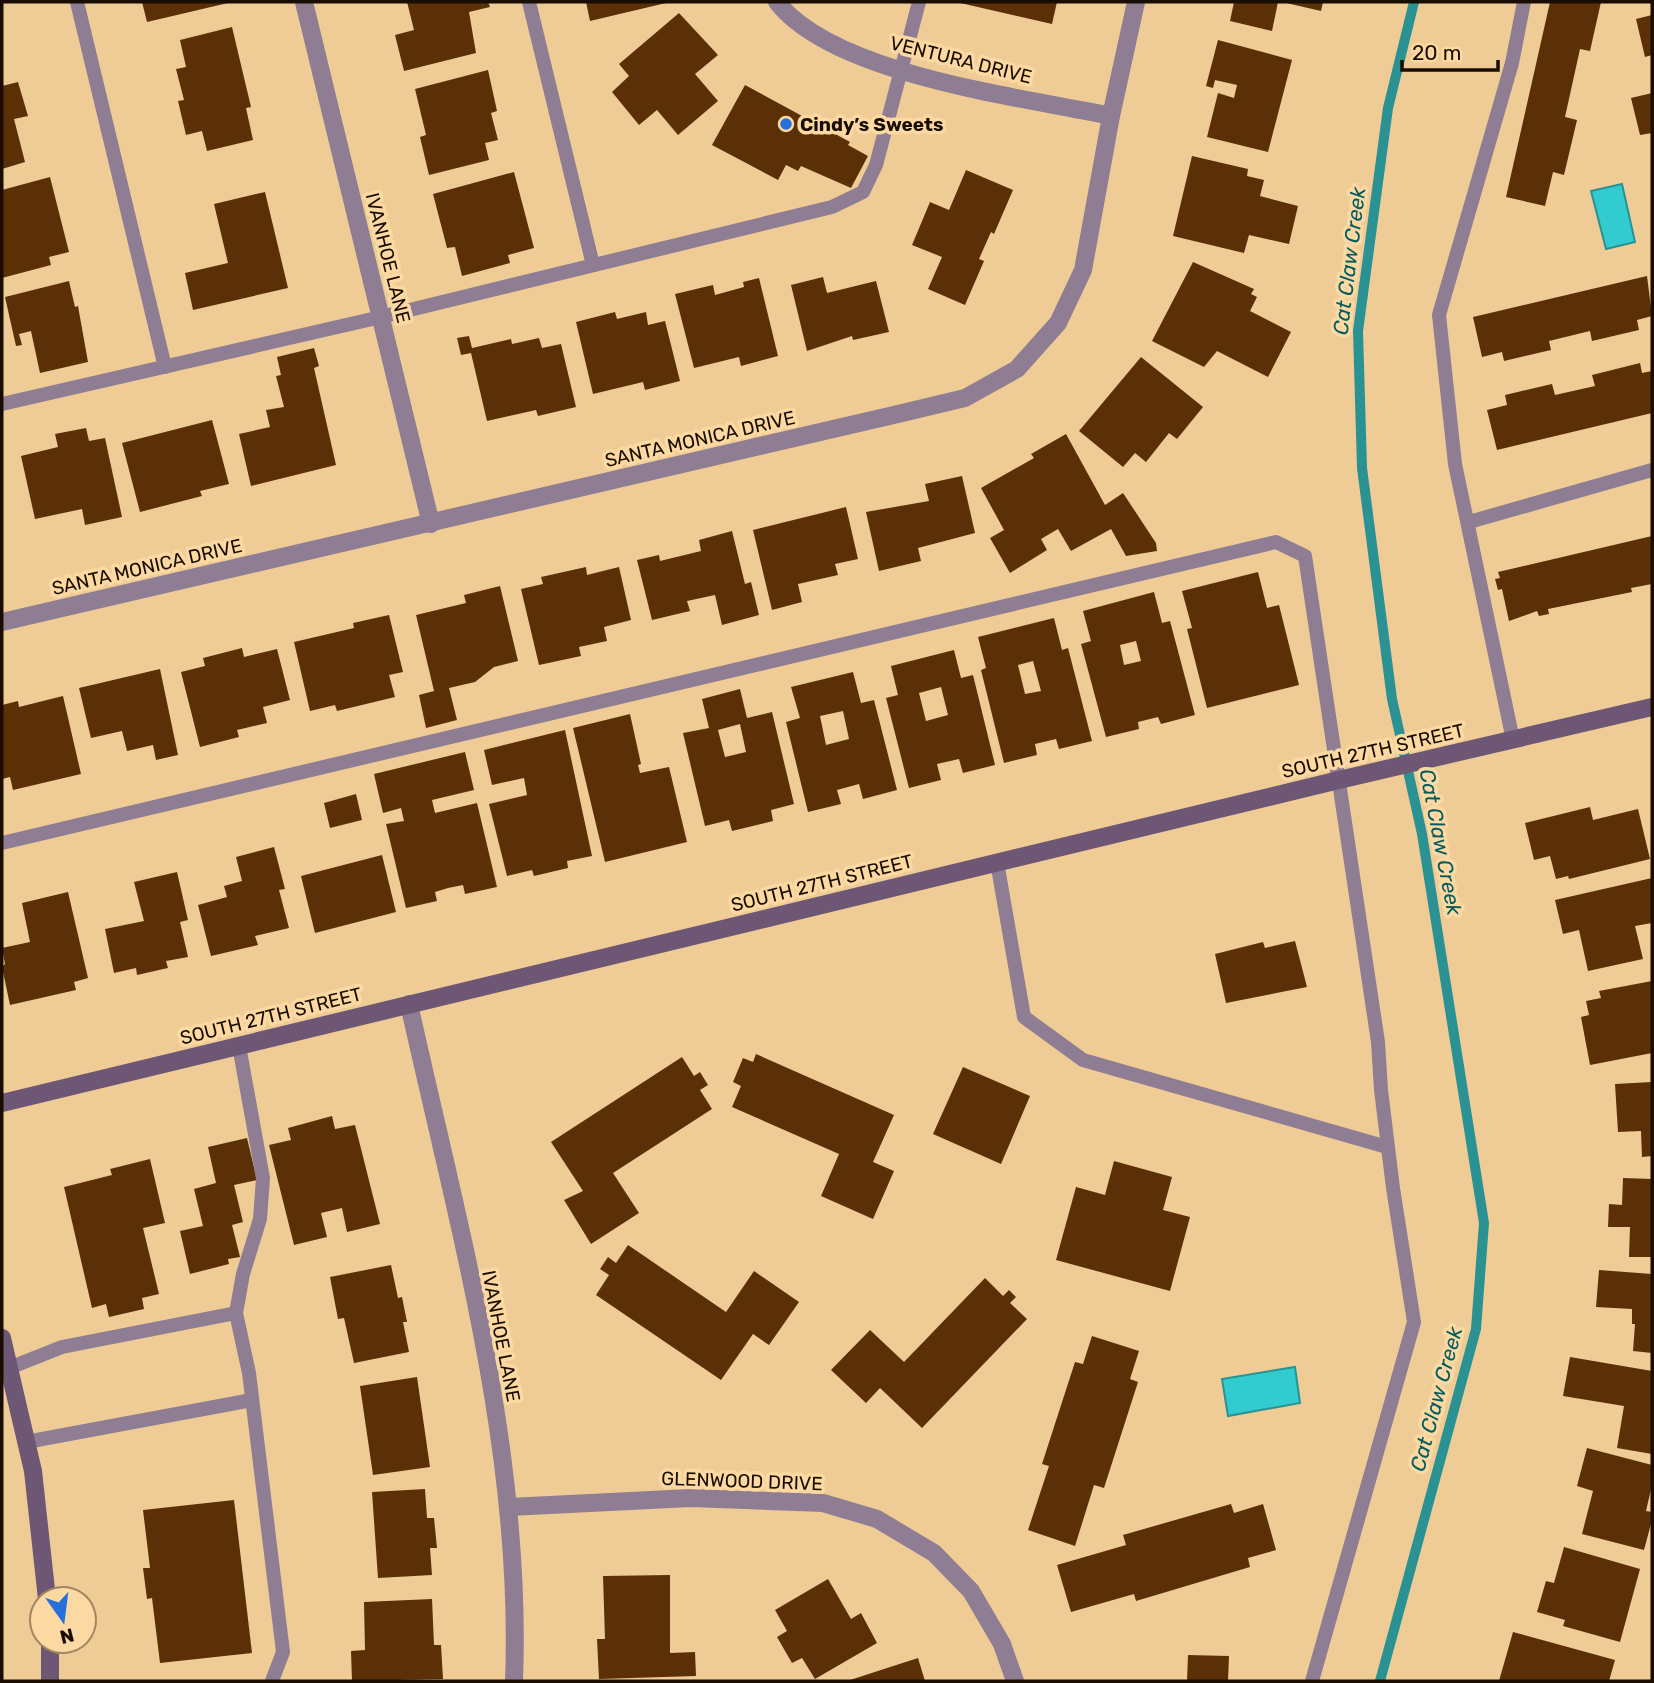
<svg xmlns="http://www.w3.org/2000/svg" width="1654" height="1683" font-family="Rubik,sans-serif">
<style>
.water{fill:#31cbd0;stroke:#2a9292;stroke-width:2}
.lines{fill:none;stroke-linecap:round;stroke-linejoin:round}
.stream{stroke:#2a9292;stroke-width:10}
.building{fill:#5b3006;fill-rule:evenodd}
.lane{stroke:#8f7e93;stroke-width:14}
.street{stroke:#8f7e93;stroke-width:18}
.secondary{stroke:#6e5775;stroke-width:18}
.poi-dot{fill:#2770dc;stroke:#fcd9a2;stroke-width:2.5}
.labels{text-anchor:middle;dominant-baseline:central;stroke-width:7;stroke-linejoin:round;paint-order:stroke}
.street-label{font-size:19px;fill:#190d00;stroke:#fcd9a2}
.poi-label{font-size:19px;font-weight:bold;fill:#190d00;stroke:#fcd9a2;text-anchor:start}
.water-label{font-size:21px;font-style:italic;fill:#035c5f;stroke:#fcd9a2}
</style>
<rect width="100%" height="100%" fill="#efcc96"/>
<g class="water">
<polygon points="1622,184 1635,242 1606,249 1591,191"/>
<polygon points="1295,1367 1300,1403 1228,1416 1222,1379"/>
</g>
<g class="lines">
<polyline class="stream" points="1380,1681 1476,1329 1484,1223 1422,834 1392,699 1362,468 1358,331 1388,108 1414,2"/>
</g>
<g class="building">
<polygon points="142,2 227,2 228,3 147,22"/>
<polygon points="407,2 488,2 490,7 469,12 476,53 404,71 395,35 414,30"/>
<polygon points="586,2 666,2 666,3 590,21"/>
<polygon points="956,2 1057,2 1052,24"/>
<polygon points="1234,2 1278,2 1272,31 1230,21"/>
<polygon points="1282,2 1323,2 1321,11"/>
<polygon points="1550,2 1601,2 1590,51 1580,49 1565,117 1577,120 1564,175 1553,172 1545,206 1506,197"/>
<polygon points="679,13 718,55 695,74 718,101 678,135 657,110 639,125 612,92 629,76 619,64"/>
<polygon points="1652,15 1652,55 1645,57 1636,19"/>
<polygon points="232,27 251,107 246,108 253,140 207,151 202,131 186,135 178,101 184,100 176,69 186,67 180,40"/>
<polygon points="1218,40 1292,60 1268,152 1207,137 1218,93 1234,98 1237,85 1215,80 1213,88 1206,86"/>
<polygon points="488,70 497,111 491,113 498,140 485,143 489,160 429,175 420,137 426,135 415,89"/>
<polygon points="18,82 28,116 14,119 25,162 2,169 2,86"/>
<polygon points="745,85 850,142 848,145 868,156 851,188 801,166 798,171 786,165 778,180 712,145"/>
<polygon points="1652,93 1652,133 1640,135 1631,98"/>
<polygon points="1192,156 1248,169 1247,176 1264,180 1260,196 1298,206 1289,244 1249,235 1244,253 1173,236"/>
<polygon points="966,170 1013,190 994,234 991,232 979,259 984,261 965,305 928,289 942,257 912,245 930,202 949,210"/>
<polygon points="514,172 534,248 508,255 510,263 462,276 455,247 447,248 433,194"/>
<polygon points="50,177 69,252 49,257 51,265 2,278 2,190"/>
<polygon points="265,192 288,288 193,310 185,273 228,263 214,204"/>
<polygon points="1193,262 1254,289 1251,294 1257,297 1250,311 1291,332 1268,377 1217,351 1204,367 1152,341"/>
<polygon points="1647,276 1652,316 1637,320 1639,330 1592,341 1590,331 1549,341 1551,350 1504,361 1502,352 1482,357 1473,317"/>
<polygon points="823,277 827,293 876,281 889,332 853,340 852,336 807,351 791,285"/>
<polygon points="759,278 778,356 741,366 739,357 694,368 675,294 713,285 715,295 744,287 743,282"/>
<polygon points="69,281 75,307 78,306 88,362 40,373 31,331 19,334 22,345 16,346 5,297"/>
<polygon points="615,312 617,319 646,312 648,325 665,321 680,381 645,390 643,382 593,394 576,322"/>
<polygon points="469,336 472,348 511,339 512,344 539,338 542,348 561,344 576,407 538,416 536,410 487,421 471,353 461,355 457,338"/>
<polygon points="314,348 319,366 314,368 336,465 251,486 239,434 270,427 266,410 284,407 276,376 281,375 277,357"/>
<polygon points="1141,357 1203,407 1177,439 1169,433 1146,462 1135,453 1123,467 1079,431"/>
<polygon points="1640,363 1642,373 1652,371 1652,413 1497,450 1487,410 1507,405 1505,395 1552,384 1555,395 1595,386 1592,375"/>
<polygon points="212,420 229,484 200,491 202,496 140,512 122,443"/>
<polygon points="86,428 89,441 105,438 122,517 85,525 82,509 35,519 21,456 58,447 55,434"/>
<polygon points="1066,434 1105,505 1123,493 1156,543 1157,551 1126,556 1111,529 1071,551 1058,529 1041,539 1047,550 1010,573 990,538 1004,530 981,488 1034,458 1031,454"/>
<polygon points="962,476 975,533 918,548 921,561 879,571 866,512 929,501 925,484"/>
<polygon points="846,507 858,559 835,564 838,575 798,584 802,602 772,610 753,530"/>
<polygon points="732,531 745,584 751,582 759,615 722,625 715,595 687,601 690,611 652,620 637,560 659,555 660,561 701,551 699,540"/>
<polygon points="1652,536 1652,584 1631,588 1632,592 1548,609 1549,614 1539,616 1537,611 1509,621 1502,589 1498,590 1495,579 1500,578 1498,572"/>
<polygon points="586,567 587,575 619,567 631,620 604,627 607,641 579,647 581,656 539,665 521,589 543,584 541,577"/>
<polygon points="1258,572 1267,608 1279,605 1299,685 1207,708 1187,629 1192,628 1182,591"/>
<polygon points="500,586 518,661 494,667 475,682 449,688 457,720 426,728 419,695 434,691 416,615 466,603 464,595"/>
<path d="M 1154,592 L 1162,623 L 1170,621 L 1195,715 L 1161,724 L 1158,717 L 1138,722 L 1139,729 L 1106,737 L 1081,644 L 1091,641 L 1083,611 ZM 1136,641 L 1141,661 L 1124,665 L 1120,645 Z"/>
<polygon points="389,615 403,672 389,675 395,697 337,711 335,705 310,711 294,642 354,628 353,623"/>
<path d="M 1054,618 L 1062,650 L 1068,648 L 1092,741 L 1059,749 L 1056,739 L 1035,744 L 1037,755 L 1004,763 L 981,670 L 986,668 L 978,637 ZM 1033,661 L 1041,691 L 1025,694 L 1018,665 Z"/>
<polygon points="242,648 244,657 277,649 290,700 263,707 267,723 237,730 239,737 200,747 181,672 205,666 203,658"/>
<path d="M 954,650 L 961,678 L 973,675 L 995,765 L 963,773 L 959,759 L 937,764 L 941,780 L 909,788 L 886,698 L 898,695 L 891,666 ZM 941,687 L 948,715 L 926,721 L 919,693 Z"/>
<polygon points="160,669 178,755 156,760 153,745 127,751 122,731 91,738 79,688"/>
<path d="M 853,672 L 861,703 L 874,700 L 897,790 L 863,799 L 859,784 L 837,790 L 841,804 L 808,812 L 786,722 L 800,718 L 791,687 ZM 843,711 L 849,739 L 826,745 L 820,716 Z"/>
<path d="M 740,689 L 747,718 L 772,712 L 794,804 L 771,810 L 773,821 L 732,831 L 729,820 L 705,826 L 683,733 L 709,728 L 702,699 ZM 740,724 L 746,752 L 725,757 L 718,730 Z"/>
<polygon points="63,696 81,774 13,790 10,777 2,779 2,705 18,701 19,707"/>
<polygon points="630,714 641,764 638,765 640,773 669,767 687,842 605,862 573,728"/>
<polygon points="565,730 592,856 567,861 568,868 534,876 532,870 507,876 489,804 527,795 524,778 492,785 484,750"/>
<polygon points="465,752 474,790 432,800 435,813 477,803 497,887 465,894 463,885 448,888 435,892 437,901 406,908 386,824 404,821 401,808 383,813 374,774"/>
<polygon points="356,794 362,820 330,828 324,803"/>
<polygon points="1590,807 1593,820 1638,809 1650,859 1569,879 1568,876 1556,879 1550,856 1534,860 1525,823"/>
<polygon points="274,847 285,889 279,890 289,928 255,936 258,945 211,956 198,905 227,897 224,886 242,881 236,857"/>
<polygon points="382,855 396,912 315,933 301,876"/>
<polygon points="177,872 188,920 180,922 188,957 166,961 168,968 137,975 136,968 114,973 105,929 144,921 134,882"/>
<polygon points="1652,878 1652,923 1635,926 1643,959 1588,971 1579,930 1563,934 1555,900"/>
<polygon points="68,892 88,978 74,982 76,990 10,1005 2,967 5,964 2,948 30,942 22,903"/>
<polygon points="1295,941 1307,987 1226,1003 1215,954 1263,942 1265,948"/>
<polygon points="1652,981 1652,1053 1590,1065 1581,1017 1589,1015 1586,1001 1601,998 1599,991"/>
<polygon points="756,1054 894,1115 873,1162 894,1171 873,1219 821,1196 839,1154 732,1107 741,1086 733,1082 743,1058 753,1062"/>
<polygon points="682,1057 694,1076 700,1072 708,1085 700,1090 712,1109 613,1173 639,1213 591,1244 564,1200 583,1191 551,1142"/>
<polygon points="963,1067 1030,1096 1001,1164 933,1134"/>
<polygon points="1652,1082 1652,1156 1642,1157 1641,1131 1618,1132 1615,1084"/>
<polygon points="332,1116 335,1129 355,1125 380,1224 347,1232 342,1208 321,1213 327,1237 294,1245 269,1145 291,1140 288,1128"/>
<polygon points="247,1138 257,1180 234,1185 243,1222 232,1225 240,1257 228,1259 229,1264 190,1274 180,1231 203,1226 194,1189 216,1183 208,1147"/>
<polygon points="150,1159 165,1223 143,1228 159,1294 142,1298 144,1309 109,1317 106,1304 92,1308 64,1187 112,1175 110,1169"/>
<polygon points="1114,1161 1172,1177 1163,1210 1190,1217 1170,1291 1056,1260 1076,1187 1105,1195"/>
<polygon points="1623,1178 1652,1179 1652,1257 1629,1257 1630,1227 1608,1227 1609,1204 1622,1205"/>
<polygon points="628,1245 726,1312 754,1271 799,1302 769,1345 753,1334 721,1380 596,1295 609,1275 600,1269 608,1257 616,1263"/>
<polygon points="391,1265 398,1298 402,1297 407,1322 403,1322 409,1352 354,1363 344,1318 338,1319 330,1277"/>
<polygon points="1599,1270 1652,1274 1652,1353 1633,1351 1635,1324 1632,1324 1632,1309 1596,1307"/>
<polygon points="985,1278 1003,1296 1009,1290 1016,1297 1010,1303 1027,1319 922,1428 880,1388 866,1403 831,1370 870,1330 904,1362"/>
<polygon points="1092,1336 1139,1351 1130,1379 1138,1382 1104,1488 1094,1485 1075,1546 1028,1530 1049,1466 1042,1464 1075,1362 1083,1364"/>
<polygon points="1570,1357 1652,1371 1652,1454 1617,1448 1624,1406 1563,1396"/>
<polygon points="417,1377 430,1467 373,1475 360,1386"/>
<polygon points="1587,1448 1652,1465 1652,1485 1646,1511 1652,1512 1652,1520 1644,1550 1582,1534 1593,1491 1577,1486"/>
<polygon points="425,1489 427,1518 434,1518 437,1548 430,1548 432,1575 378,1578 372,1492"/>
<polygon points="234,1500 252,1653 160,1663 152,1598 147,1599 143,1568 150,1568 143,1510"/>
<polygon points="1231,1504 1234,1513 1263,1504 1276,1550 1248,1558 1250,1567 1136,1601 1134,1594 1071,1612 1057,1565 1126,1545 1123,1535"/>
<polygon points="1564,1547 1640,1569 1620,1642 1563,1626 1565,1620 1537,1612 1546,1581 1554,1583"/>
<polygon points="670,1575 670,1653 695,1652 696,1676 599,1679 597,1639 605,1639 603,1576"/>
<polygon points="828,1579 851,1619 861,1613 877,1643 815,1679 802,1658 792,1663 777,1637 787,1631 775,1610"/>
<polygon points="432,1599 434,1645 441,1645 443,1679 352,1681 351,1651 365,1650 364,1602"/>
<polygon points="1513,1632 1615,1660 1609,1681 1499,1681"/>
<polygon points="1188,1655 1229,1656 1228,1681 1187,1681"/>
<polygon points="918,1658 925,1681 847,1681"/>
</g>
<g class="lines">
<g class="lane">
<polyline points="77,2 165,367"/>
<polyline points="529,2 593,265"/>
<polyline points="2,404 381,317 832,207 863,192 876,165 919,2"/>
<polyline points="1469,522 1652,470"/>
<polyline points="1513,740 1455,464 1439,315 1512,63 1524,2"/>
<polyline points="2,843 1276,542 1305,556 1378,1042 1381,1090 1393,1188 1414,1322 1312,1681"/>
<polyline points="997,862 1024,1017 1083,1060 1387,1147"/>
<polyline points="239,1046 263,1178 260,1219 243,1274 236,1313 249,1373 283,1652 272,1681"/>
<polyline points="9,1368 62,1347 236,1313"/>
<polyline points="26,1442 252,1400"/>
</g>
<g class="street">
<polyline points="304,2 431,524"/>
<path d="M 777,2 C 834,75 1021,97 1111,116"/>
<polyline points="2,622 898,414 965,398 1017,369 1058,323 1083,270 1111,116 1136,2"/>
<path d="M 409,1004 C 458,1226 523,1452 514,1681"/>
<polyline points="509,1507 691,1498 823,1503 877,1519 934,1553 971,1591 1002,1644 1015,1681"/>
</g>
<g class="secondary">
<polyline points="2,1103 1339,780 1652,707"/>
<polyline points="2,1338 33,1471 47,1599"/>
<polyline points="50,1681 50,1641"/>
</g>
</g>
<circle class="poi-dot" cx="786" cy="124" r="7"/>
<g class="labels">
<g class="street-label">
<text transform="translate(961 60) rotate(14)">VENTURA DRIVE</text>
<text transform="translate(388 258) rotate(76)">IVANHOE LANE</text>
<text transform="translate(700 439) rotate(-13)">SANTA MONICA DRIVE</text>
<text transform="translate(147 567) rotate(-13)">SANTA MONICA DRIVE</text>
<text transform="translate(1373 751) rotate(-13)">SOUTH 27TH STREET</text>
<text transform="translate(822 883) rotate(-14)">SOUTH 27TH STREET</text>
<text transform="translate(271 1016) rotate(-14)">SOUTH 27TH STREET</text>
<text transform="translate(501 1336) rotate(79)">IVANHOE LANE</text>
<text transform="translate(742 1481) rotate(2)">GLENWOOD DRIVE</text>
</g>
<g class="poi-label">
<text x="800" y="124">Cindy’s Sweets</text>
</g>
<g class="water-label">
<text transform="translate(1349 261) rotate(-83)">Cat Claw Creek</text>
<text transform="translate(1441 842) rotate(79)">Cat Claw Creek</text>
<text transform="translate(1436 1399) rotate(-75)">Cat Claw Creek</text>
</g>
</g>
<rect width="1654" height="1683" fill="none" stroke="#190d00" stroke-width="7"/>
<g transform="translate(63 1620) rotate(166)"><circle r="33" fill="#fcd9a2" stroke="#a18761" stroke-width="2"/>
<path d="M0-5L12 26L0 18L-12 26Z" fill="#2770dc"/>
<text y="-10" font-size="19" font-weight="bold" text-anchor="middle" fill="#190d00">N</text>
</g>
<path d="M1402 60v10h96v-10" fill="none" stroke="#190d00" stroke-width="3.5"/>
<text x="1412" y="60" font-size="21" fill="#190d00" stroke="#fcd9a2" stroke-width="5" paint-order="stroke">20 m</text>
</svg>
